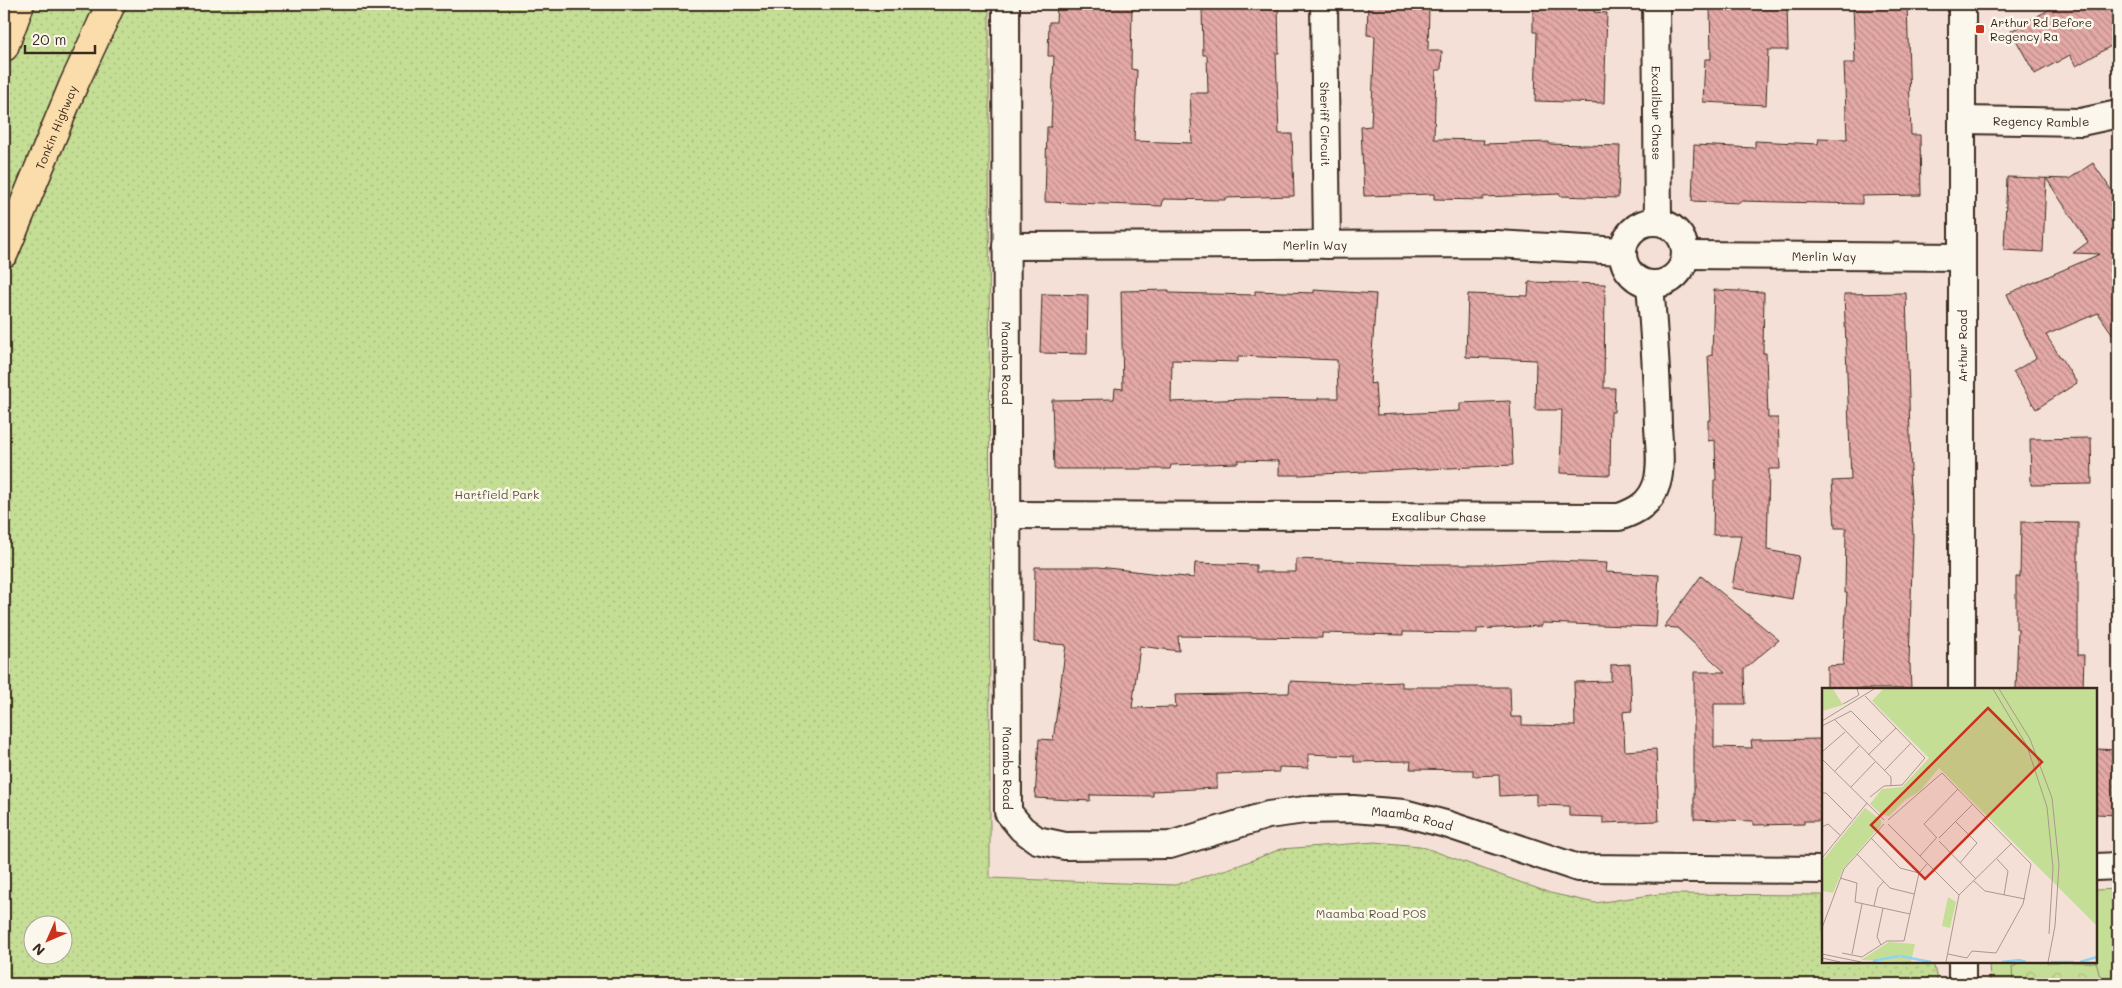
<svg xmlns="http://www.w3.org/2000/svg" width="2122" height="988" font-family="Mali,sans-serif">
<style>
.green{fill:#c5de95;stroke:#80845a}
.forest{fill:url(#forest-crowns);stroke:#80845a}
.park{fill:url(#park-dots);stroke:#80845a;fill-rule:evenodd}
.building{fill:url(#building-back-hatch);stroke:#3b2a1e;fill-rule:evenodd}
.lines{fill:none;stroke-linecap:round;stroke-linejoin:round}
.minor-casing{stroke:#3b2a1e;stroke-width:30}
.trunk-casing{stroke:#3b2a1e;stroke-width:31}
.minor{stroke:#fbf7ec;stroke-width:26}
.trunk{stroke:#faddab;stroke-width:28}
.poi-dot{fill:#c8321e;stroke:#fbf7ec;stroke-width:2}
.labels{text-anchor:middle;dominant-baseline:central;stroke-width:5;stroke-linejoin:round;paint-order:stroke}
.poi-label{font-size:12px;fill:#3b2a1e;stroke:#fbf7ec;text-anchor:start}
.street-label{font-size:12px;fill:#3b2a1e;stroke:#fbf7ec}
.park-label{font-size:12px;fill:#5e573c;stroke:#fbf7ec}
.inset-river{fill:none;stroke:#90d3f2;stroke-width:2.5}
.inset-road{fill:none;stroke:#aa978d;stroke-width:1}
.view{fill:#c8321e;fill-opacity:0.15;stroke:#c8321e;stroke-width:2.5}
.inset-edge{fill:none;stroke:#3b2a1e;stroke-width:2.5}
</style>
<defs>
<pattern id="forest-crowns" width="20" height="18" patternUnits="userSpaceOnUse" patternTransform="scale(1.25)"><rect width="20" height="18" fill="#c5de95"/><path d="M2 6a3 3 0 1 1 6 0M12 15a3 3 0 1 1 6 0" fill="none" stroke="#aabf80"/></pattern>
<pattern id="park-dots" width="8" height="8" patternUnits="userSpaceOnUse" patternTransform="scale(1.25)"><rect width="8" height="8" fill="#c5de95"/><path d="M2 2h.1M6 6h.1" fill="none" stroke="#aabf80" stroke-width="1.8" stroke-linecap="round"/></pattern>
<pattern id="building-back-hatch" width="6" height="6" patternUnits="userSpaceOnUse" patternTransform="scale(1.25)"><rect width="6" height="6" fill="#e4a9a6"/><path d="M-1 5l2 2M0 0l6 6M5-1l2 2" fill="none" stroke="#ba8a87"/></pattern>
</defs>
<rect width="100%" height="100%" fill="#f4e0d7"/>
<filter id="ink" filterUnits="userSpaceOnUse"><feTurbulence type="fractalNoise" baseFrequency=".02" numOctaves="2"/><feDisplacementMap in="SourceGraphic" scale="10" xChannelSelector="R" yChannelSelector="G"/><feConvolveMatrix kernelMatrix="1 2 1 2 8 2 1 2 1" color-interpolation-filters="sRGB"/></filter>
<g filter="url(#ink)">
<polygon class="green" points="2118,889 2118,984 1990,984 1989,962 2096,962 2096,890"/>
<polygon class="forest" points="2096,960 2099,974 2108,984 2013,984 2012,967 2024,962 2096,962"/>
<path class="park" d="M 4,4 L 989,4 L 990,878 L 1175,885 L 1237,866 L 1281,849 L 1375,842 L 1420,846 L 1550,893 L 1595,903 L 1659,894 L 1823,895 L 1823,962 L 1933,962 L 1938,984 L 4,984 ZM 32,926 L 62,926 L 62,956 L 32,956 Z"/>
<g class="building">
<polygon points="1057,4 1132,4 1131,69 1137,70 1134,141 1192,143 1190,93 1208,93 1207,55 1203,55 1202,6 1278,4 1279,53 1276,53 1279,134 1292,134 1294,196 1225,198 1225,200 1163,199 1162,206 1045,202 1047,127 1051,127 1054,56 1048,56 1049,22 1056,22"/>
<polygon points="1368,4 1429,4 1428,51 1442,51 1441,70 1436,70 1434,139 1484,140 1483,144 1549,142 1549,144 1620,146 1618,198 1560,196 1560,194 1483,197 1483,200 1434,199 1434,194 1364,196 1361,127 1371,126 1375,36 1367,35"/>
<polygon points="1533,4 1594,4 1594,12 1607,13 1604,103 1535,101 1537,32 1533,32"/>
<polygon points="1710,4 1787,4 1788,50 1768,50 1766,105 1703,102 1705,59 1711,59"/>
<polygon points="1853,4 1907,4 1911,135 1920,135 1921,195 1862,196 1862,204 1740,201 1740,203 1692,201 1694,145 1755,148 1755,141 1818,144 1819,138 1847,139 1844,63 1855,63"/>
<polygon points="2059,4 2118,4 2118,42 2076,66 2070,55 2035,74 2011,31"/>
<polygon points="2093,163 2118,200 2118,342 2098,313 2046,335 2077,383 2036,409 2013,372 2036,358 2007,294 2100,254 2073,253 2088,242 2046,178 2043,252 2004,250 2007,177 2069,179"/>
<polygon points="1529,282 1605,284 1604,388 1615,388 1614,412 1611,412 1610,475 1560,473 1562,410 1535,410 1536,360 1466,357 1468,294 1528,296"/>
<path d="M 1169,290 L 1169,293 L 1255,295 L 1255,291 L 1314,293 L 1314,290 L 1376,294 L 1370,384 L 1375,383 L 1377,415 L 1460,411 L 1460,403 L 1510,401 L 1513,465 L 1301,475 L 1279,475 L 1279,461 L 1238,460 L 1238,463 L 1171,465 L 1170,469 L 1054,469 L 1052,400 L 1114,399 L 1115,388 L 1123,389 L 1121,291 ZM 1238,356 L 1337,360 L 1338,398 L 1318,398 L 1318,400 L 1246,399 L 1171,402 L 1172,360 L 1238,362 Z"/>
<polygon points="1714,290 1764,292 1763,353 1766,353 1768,418 1778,418 1780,469 1769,469 1767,550 1799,556 1792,599 1732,588 1741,535 1713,535 1714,480 1716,480 1715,440 1708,441 1708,420 1711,420 1708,356 1712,355"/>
<polygon points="1906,293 1911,470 1909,471 1913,534 1909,664 1910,664 1911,689 1827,689 1827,666 1843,665 1847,593 1845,593 1846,528 1835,528 1832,481 1851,480 1844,294"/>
<polygon points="1042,294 1088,295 1087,354 1040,353"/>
<polygon points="2091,438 2092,484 2031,485 2030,439"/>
<polygon points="2021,522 2078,523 2078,655 2084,655 2083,689 2016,689 2018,629 2016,629 2016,577 2020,577"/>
<polygon points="1296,559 1423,564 1492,564 1552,561 1607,563 1606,572 1659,575 1656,627 1542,623 1542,626 1477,629 1477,633 1403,632 1403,635 1322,633 1322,638 1178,636 1179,651 1140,646 1132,708 1176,707 1175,695 1289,693 1290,681 1353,684 1402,682 1402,687 1510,687 1511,717 1522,717 1522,725 1575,726 1574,682 1611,681 1611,665 1630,664 1632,711 1623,712 1625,751 1656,749 1659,821 1603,823 1603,817 1569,816 1569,806 1536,805 1536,794 1500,796 1499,775 1473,776 1473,770 1410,769 1411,761 1354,762 1354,756 1308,754 1308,768 1279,767 1279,772 1217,774 1217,788 1153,791 1153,796 1090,795 1090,801 1035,798 1039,739 1053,740 1066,645 1034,642 1035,567 1099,567 1194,578 1195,563 1256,565 1256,572 1296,572"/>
<polygon points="1701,576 1779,640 1744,669 1745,704 1714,704 1714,747 1752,748 1751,740 1823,739 1823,821 1804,821 1804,824 1753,825 1753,821 1694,819 1694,672 1725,672 1677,628 1664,627"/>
<polygon points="2096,749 2118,750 2118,815 2096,814"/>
</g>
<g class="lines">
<defs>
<g id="minor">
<path id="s1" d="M 1006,4 L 1008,812 L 1022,829 L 1037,840 L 1065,846 L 1170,845 L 1268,815 L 1305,810 L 1353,809 L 1404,813 L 1449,825 L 1578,868 L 1823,870"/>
<path id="s2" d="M 1324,4 L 1327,245"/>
<path id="s3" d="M 1656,4 L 1658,221"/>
<path id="s4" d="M 1962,120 L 2081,122 L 2118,114"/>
<circle cx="1654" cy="253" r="31"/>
<path id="s5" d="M 1006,246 L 1496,244 L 1622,251"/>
<path id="s6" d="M 1686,255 L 1962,257"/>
<path id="s7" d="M 1008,515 L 1619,517 C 1637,511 1651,503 1657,483 C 1662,466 1659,445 1658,426 C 1657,379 1654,332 1650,285"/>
<polyline points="1962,689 1962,4"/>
<polyline points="2096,867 2118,866"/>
<polyline points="1962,984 1962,962"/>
</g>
<g id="trunk">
<polyline points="4,47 20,4"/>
<path id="s8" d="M 4,253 L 73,86 L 111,4"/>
</g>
</defs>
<use href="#minor" class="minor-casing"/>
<use href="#trunk" class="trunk-casing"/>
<use href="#minor" class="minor"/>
<use href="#trunk" class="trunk"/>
</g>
</g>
<rect class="poi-dot" x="1975" y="24" width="10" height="10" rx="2.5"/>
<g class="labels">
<g class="poi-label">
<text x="1990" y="22">Arthur Rd Before<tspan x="1990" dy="14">Regency Ra</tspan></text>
</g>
<g class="street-label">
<text stroke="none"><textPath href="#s3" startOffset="109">Excalibur Chase</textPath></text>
<text stroke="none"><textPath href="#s4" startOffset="79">Regency Ramble</textPath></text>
<text stroke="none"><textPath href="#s2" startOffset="120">Sheriff Circuit</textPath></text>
<text stroke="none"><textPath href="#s8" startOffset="136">Tonkin Highway</textPath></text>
<text stroke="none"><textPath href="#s5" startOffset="309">Merlin Way</textPath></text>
<text stroke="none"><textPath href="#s6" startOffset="138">Merlin Way</textPath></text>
<text transform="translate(1962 346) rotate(-90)">Arthur Road</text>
<text stroke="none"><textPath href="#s1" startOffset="359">Maamba Road</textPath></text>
<text stroke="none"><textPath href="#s7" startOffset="431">Excalibur Chase</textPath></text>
<text stroke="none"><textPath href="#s1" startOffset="764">Maamba Road</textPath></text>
<text stroke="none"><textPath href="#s1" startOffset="1230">Maamba Road</textPath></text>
</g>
<g class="park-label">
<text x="497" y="494">Hartfield Park</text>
<text x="1371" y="913">Maamba Road POS</text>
</g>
</g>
<g transform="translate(1822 688)">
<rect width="275" height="275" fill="#f4e0d7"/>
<path d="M 0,1 L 11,1 L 21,17 L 0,23 ZM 43,120 L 59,132 L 59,137 L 21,181 L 11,205 L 0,203 L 0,173 ZM 126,209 L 134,214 L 128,240 L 120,238 Z" fill="#c5de95"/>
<path d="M 42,123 L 51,127 L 55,134 L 53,137 L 42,136 L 50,138 L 50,145 L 20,180 L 13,198 L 6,197 L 6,190 L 0,186 L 0,174 L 22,168 L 35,151 L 30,145 L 35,141 L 31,135 Z" fill="#c5de95"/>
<path d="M 61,1 L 275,1 L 275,238 L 117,80 L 98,103 L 83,112 L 67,128 L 60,127 L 48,116 L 60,101 L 80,99 L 107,70 L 50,13 ZM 67,254 L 93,256 L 89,274 L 39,272 Z" fill="#c5de95"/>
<path class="inset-river" d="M 78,268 L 109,274M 51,273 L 77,268M 180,274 L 197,272 L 204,274M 229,274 L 252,274M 258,274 L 275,269"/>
<path class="inset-road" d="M 171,1 L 205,58 L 225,119 L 231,180 L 227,246M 177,1 L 208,51 L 230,110 L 237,177 L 233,238 L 226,274M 43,8 L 103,70 L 80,97 L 62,98 L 48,109M 21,16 L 37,7 L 35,1M 12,31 L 69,89 L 69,98M 0,33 L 52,1M 0,38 L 29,23 L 60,54M 0,64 L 23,44M 46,67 L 74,40M 0,71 L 62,132M 13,83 L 37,58M 62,83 L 89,55M 29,99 L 53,74M 0,105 L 4,105 L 30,131M 66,132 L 120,85 L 209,176 L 201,216 L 174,265 L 150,263 L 145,270 L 126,266M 134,134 L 155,155 L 138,175M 66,136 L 137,207M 0,139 L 6,136 L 19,148M 114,149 L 102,136 L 136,101M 49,150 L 78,180 L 97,185M 117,150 L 151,116M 117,153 L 154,191M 35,166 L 68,200 L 92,206M 98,168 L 115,149M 0,170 L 45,115M 175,171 L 186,183 L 182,207M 18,190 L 35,195 L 33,214 L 88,226M 152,193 L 163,203 L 203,211M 137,207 L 190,155M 52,218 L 56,200 L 62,193M 0,240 L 22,181 L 62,136M 59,257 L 55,249 L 61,220M 20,265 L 40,269 L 65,253 L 82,253 L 97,185 L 105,176M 0,266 L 39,274M 30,266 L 40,216M 0,270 L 18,274M 124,274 L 137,207"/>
<path class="view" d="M 166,20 L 220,74 L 103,191 L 49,137 Z"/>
<rect width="275" height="275" class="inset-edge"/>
</g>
<rect width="2122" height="988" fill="none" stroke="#fbf7ec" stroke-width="20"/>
<rect x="10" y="10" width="2102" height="968" fill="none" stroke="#3b2a1e" stroke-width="2" filter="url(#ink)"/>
<g transform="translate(48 940) rotate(225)"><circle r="24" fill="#fbf7ec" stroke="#aea59a"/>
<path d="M0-4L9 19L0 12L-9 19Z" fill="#c8321e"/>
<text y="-8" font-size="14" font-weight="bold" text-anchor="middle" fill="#3b2a1e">N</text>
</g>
<path d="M25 45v8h70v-8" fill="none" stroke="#3b2a1e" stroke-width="2.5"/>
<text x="32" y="45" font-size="15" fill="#3b2a1e" stroke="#fbf7ec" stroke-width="4" paint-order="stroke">20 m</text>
</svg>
